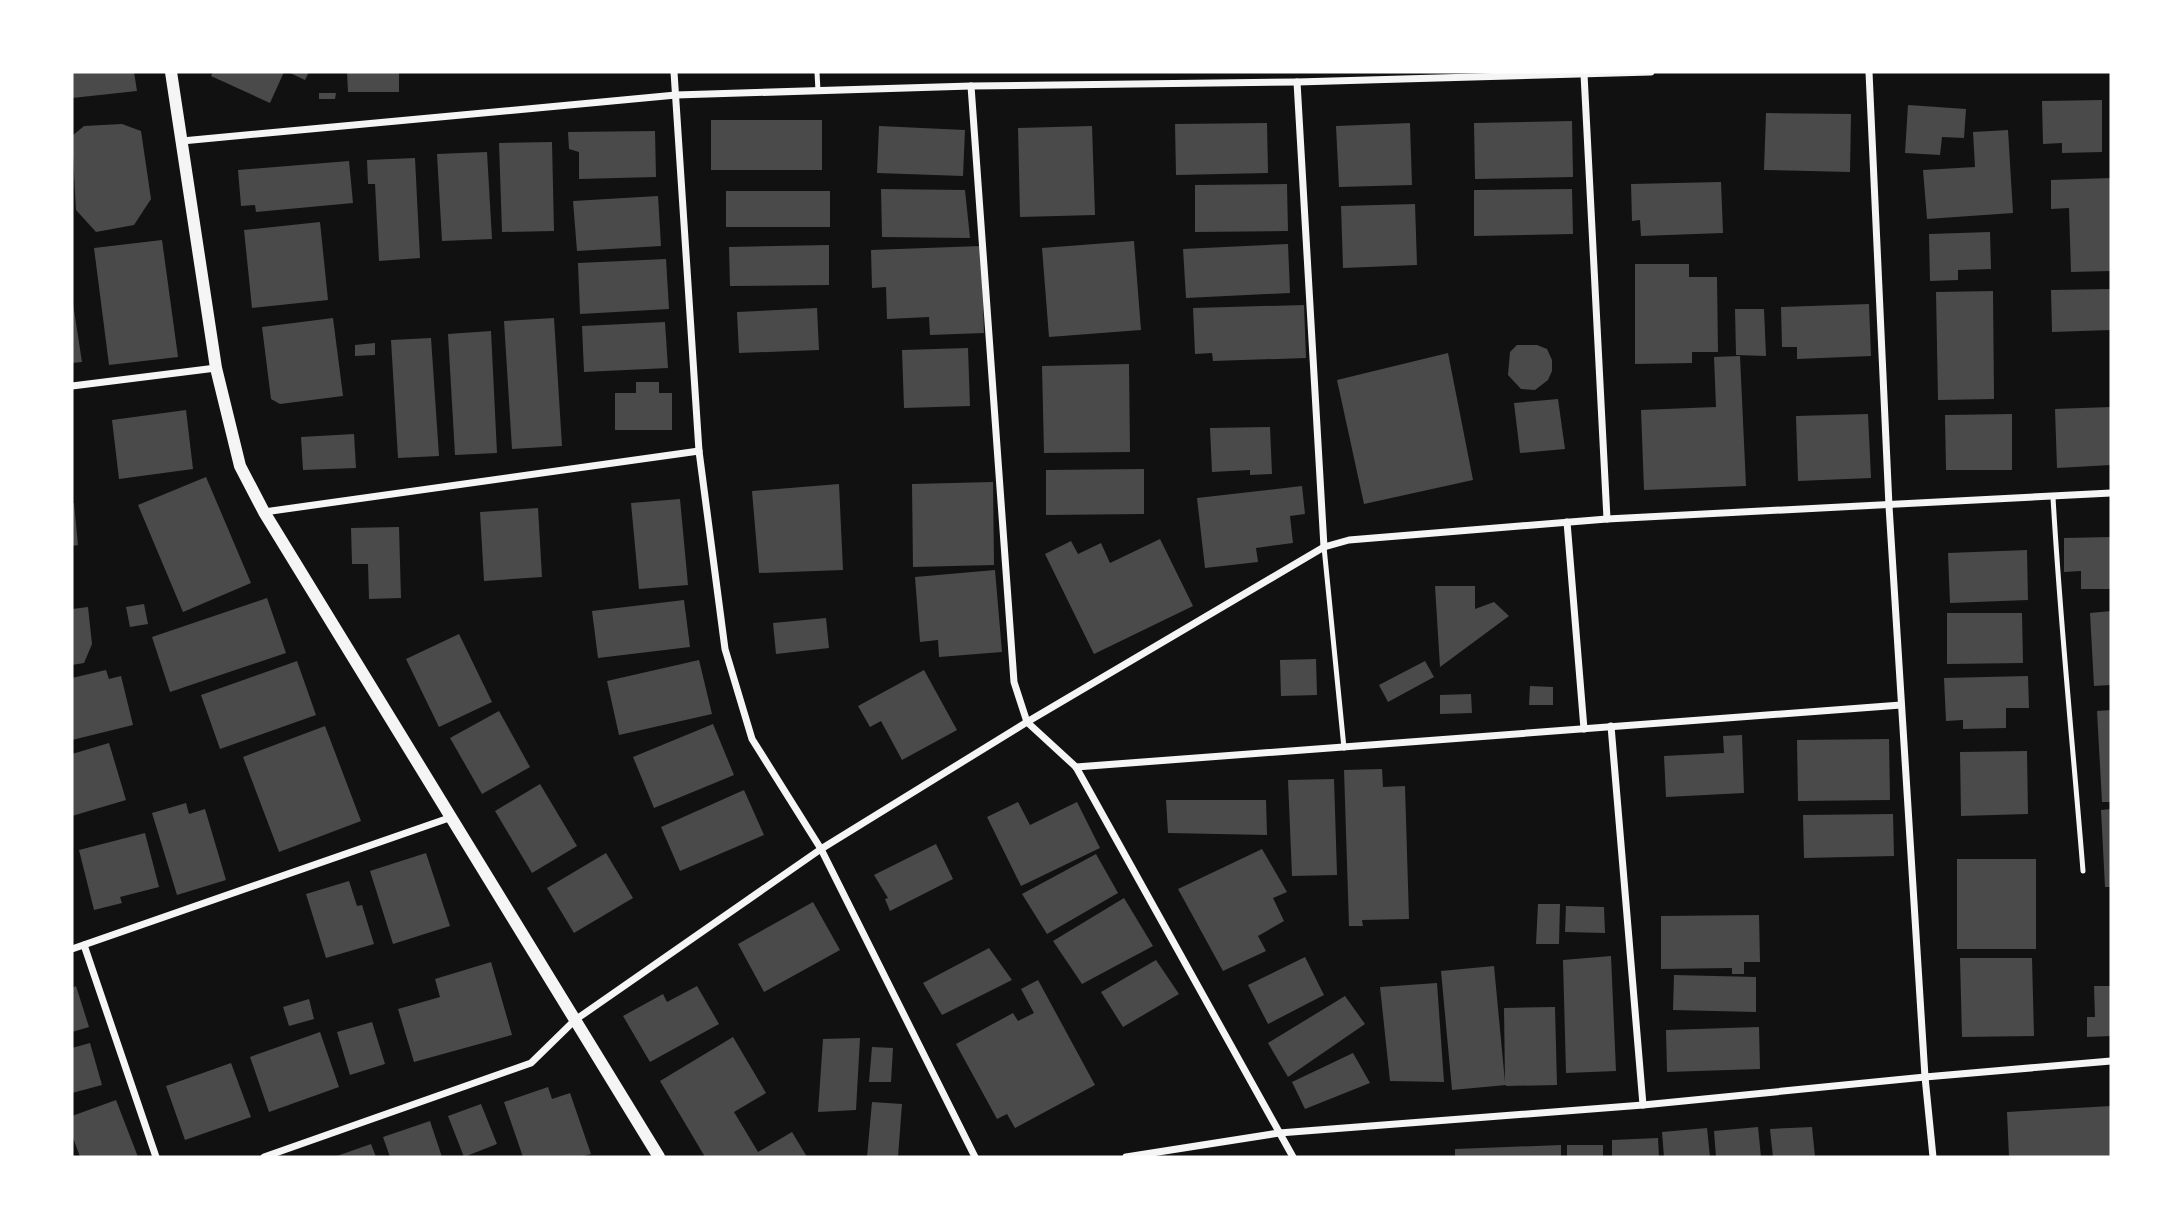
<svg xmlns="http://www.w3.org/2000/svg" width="2183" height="1229" font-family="'Fira Sans Condensed',sans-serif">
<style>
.building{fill:#4a4a4a}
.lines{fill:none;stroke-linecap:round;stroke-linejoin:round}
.service{stroke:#f5f5f5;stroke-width:5}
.minor{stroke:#f5f5f5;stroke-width:7}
.tertiary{stroke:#f5f5f5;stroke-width:12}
</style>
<rect width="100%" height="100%" fill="#111"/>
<g class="building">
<polygon points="72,72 134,72 137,91 72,98"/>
<polygon points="213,72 284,72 270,103 211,76"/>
<polygon points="288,72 309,72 305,80"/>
<polygon points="347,72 399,72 399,92 348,92"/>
<polygon points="319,93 336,93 335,99 319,99"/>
<polygon points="2102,100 2102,152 2062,153 2062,143 2043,144 2042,101"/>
<polygon points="1908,105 1966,109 1964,138 1942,137 1940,155 1905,153"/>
<polygon points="1766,113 1851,114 1850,172 1764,170"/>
<rect x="711" y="120" width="111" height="50"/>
<polygon points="1572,121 1573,177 1475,179 1474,123"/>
<polygon points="1267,123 1268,173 1176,175 1175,124"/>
<polygon points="1410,123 1412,185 1339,187 1336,126"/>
<polygon points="122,124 141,131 151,199 134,225 96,232 76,210 72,136 84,126"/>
<polygon points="879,126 965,130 963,176 877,173"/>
<polygon points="1092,126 1095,215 1020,217 1018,128"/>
<polygon points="2008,130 2013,213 1927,219 1923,170 1975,167 1973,132"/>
<polygon points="655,131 656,177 579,179 579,152 569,149 568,132"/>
<polygon points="552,142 554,231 502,232 499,143"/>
<polygon points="487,152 492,239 442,241 437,154"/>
<polygon points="415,158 420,258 379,261 375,184 368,184 367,160"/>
<polygon points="349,161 353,203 256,212 255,205 241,206 238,170"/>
<polygon points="2111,178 2111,271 2071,272 2069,208 2051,209 2051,180"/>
<polygon points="1721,182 1723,233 1641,236 1640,220 1632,221 1631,184"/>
<polygon points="1287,184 1288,231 1195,232 1195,185"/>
<polygon points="881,189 965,190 970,238 882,237"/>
<polygon points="1572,189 1573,234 1474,236 1474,190"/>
<rect x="726" y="191" width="104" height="36"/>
<polygon points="658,196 661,246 577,251 573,201"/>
<polygon points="1415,204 1417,265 1343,268 1341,206"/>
<polygon points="320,222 328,300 252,308 244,230"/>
<polygon points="1990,232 1991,269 1958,270 1958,280 1930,281 1929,234"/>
<polygon points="162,240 178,357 109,365 94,248"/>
<polygon points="1134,241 1141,330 1049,337 1042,248"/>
<polygon points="1288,244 1290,293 1186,298 1183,249"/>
<polygon points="829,245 829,285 730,286 729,247"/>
<polygon points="981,246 984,333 930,335 929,317 887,319 886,287 872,288 871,250"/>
<polygon points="666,259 669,309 580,314 578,263"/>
<polygon points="1635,264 1689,264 1689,277 1717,277 1718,352 1692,352 1692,363 1635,364"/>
<polygon points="2111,289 2111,330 2052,332 2051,290"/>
<polygon points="1993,291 1994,399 1938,400 1936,292"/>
<polygon points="72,297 82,362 72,363"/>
<polygon points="1869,304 1871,356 1797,359 1797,347 1782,347 1781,307"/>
<polygon points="1304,305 1306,358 1213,361 1212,353 1195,354 1193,308"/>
<polygon points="817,308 819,350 739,353 737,312"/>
<polygon points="1735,309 1764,309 1766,356 1736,355"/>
<polygon points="333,318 343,396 280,404 271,399 262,327"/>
<polygon points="554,318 562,446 512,449 504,321"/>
<polygon points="665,322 668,368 584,372 582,326"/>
<polygon points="491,331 497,453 455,455 448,334"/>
<polygon points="431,338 439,456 398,458 391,340"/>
<polygon points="375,343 375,355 355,356 355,345"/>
<polygon points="1517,345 1537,345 1547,349 1552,360 1552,371 1548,380 1535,390 1521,389 1508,375 1510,352"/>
<polygon points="968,348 970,406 904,408 902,350"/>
<polygon points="1448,353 1473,480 1364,504 1337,380"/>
<polygon points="1740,356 1746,486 1644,490 1641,410 1716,407 1714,357"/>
<polygon points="1129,364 1130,452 1044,453 1042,366"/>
<polygon points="636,382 659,382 659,393 672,393 672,430 615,430 615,393 636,393"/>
<polygon points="1558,399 1565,449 1520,453 1514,403"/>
<polygon points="2111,407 2111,465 2057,468 2055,409"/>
<polygon points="186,410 193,469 119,479 112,420"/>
<polygon points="1868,414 1871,478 1798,481 1796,416"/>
<polygon points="2012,414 2012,470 1946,470 1945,415"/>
<polygon points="1270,427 1272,474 1250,475 1250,470 1212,472 1210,428"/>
<polygon points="354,434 356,468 303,470 301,437"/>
<polygon points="1144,469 1144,514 1046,515 1046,470"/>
<polygon points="206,477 251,583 183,612 138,505"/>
<polygon points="993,482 994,565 913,567 912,484"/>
<polygon points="839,484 843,570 759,573 752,491"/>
<polygon points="1302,486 1305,514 1290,516 1293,543 1256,548 1258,562 1205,568 1197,498"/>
<polygon points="680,499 688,585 639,589 631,503"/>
<polygon points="72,503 74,503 78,545 72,546"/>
<polygon points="538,508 542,577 484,581 480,512"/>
<polygon points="399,527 401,598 369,599 368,564 352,564 351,528"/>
<polygon points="2111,537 2111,589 2081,589 2081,571 2064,572 2064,538"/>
<polygon points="1160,539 1193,606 1094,654 1045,554 1071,541 1078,554 1101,543 1110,563"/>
<polygon points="2027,550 2028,600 1950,603 1948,553"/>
<polygon points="995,570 1002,652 939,657 938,640 920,642 915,577"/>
<polygon points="1435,586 1475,586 1475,609 1494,602 1509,616 1440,667"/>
<polygon points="267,598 286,653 170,692 152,637"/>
<polygon points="684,600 690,647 598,658 592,611"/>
<polygon points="144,604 148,624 130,627 126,607"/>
<polygon points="88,607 92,644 84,663 72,665 72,609"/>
<polygon points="2111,611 2111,685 2094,686 2090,613"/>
<polygon points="1947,613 2022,613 2023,663 1947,664"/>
<polygon points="826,618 829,648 776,654 773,623"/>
<polygon points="459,634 492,702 439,727 406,659"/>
<polygon points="1316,659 1317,695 1281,696 1280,660"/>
<polygon points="699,660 712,714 619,735 607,681"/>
<polygon points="297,661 316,715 220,749 201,695"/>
<polygon points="1425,661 1434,677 1388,702 1379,685"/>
<polygon points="106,670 109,679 121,676 133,725 72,740 72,678"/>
<polygon points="924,670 957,730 902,760 881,721 870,727 858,706"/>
<polygon points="2028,676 2029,708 2006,708 2006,728 1963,729 1963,720 1946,721 1944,678"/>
<polygon points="1530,686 1553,687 1553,705 1529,705"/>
<polygon points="1471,694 1472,713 1440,714 1440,695"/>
<polygon points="2111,710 2111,802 2102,802 2097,711"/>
<polygon points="499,711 530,767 482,794 450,738"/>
<polygon points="713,724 734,775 654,808 633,757"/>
<polygon points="325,726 361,821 279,852 243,757"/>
<polygon points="1742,735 1744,793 1666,797 1664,756 1724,753 1723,736"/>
<polygon points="1889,739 1890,800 1798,801 1797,740"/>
<polygon points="109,743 126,800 72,816 72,754"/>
<polygon points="2027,751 2028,814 1961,816 1960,752"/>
<polygon points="1382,769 1383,787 1405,786 1409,919 1362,920 1363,926 1349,926 1344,770"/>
<polygon points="1334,779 1337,875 1292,876 1288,780"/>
<polygon points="540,784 577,846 532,873 495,811"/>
<polygon points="744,790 764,835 680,871 661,827"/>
<polygon points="1166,800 1266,800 1267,835 1168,833"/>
<polygon points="1018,802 1030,825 1077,802 1100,848 1021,886 987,817"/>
<polygon points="186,803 189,814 205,809 226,880 177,895 152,813"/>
<polygon points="2111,809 2111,887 2105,887 2101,810"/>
<polygon points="1893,814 1894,856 1804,858 1803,815"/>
<polygon points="145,833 159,887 120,897 122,903 94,910 79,850"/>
<polygon points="936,844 953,879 890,911 885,899 888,898 874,875"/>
<polygon points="1262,849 1287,892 1273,898 1284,921 1258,936 1266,951 1223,971 1178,889"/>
<polygon points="426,853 450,926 393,944 370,871"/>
<polygon points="606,853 633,898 574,933 547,888"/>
<polygon points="1096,854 1118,893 1047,934 1022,894"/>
<rect x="1957" y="859" width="79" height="90"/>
<polygon points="349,881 357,906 362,905 374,944 326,958 306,894"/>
<polygon points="1124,898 1153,946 1082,984 1053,941"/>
<polygon points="813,902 840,950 764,992 738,944"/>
<polygon points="1538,904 1560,904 1559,944 1536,944"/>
<polygon points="1566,906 1604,907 1605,933 1565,932"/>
<polygon points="1759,915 1760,962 1744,962 1744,974 1732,974 1732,968 1661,969 1661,916"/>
<polygon points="989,948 1012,980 942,1015 923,983"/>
<polygon points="1611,956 1616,1071 1566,1073 1563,960"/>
<polygon points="1305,957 1324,995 1268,1024 1248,985"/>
<polygon points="1960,958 2032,958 2034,1036 1962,1037"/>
<polygon points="1156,960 1179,994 1123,1027 1101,992"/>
<polygon points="491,962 512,1035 414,1062 398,1009 440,997 435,979"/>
<polygon points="1494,966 1505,1082 1504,1008 1555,1007 1557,1085 1506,1086 1506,1085 1452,1090 1441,971"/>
<polygon points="1674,975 1756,977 1756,1012 1673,1010"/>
<polygon points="1038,980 1095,1085 1015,1128 1007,1114 997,1119 956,1044 1013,1013 1018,1021 1034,1013 1021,989"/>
<polygon points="1437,983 1444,1082 1390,1081 1380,987"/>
<polygon points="76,986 89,1027 72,1032 72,988"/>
<polygon points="697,986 719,1024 650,1062 623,1016 663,994 667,1002"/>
<polygon points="2094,986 2111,986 2111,1036 2087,1037 2087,1017 2095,1017"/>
<polygon points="1345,996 1365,1024 1288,1077 1268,1043"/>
<polygon points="309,999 314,1019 289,1026 283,1007"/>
<polygon points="372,1022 385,1064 350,1075 337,1032"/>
<polygon points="1759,1027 1760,1069 1667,1072 1666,1030"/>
<polygon points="320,1032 339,1087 269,1112 250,1057"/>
<polygon points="733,1037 766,1093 734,1112 758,1152 792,1132 807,1157 705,1157 660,1081"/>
<polygon points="860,1038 856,1110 818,1112 823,1039"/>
<polygon points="90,1043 102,1085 72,1093 72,1048"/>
<polygon points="872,1047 893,1048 891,1082 869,1082"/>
<polygon points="1353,1053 1370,1083 1305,1109 1292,1082"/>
<polygon points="231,1063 251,1117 185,1140 166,1086"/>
<polygon points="548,1087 552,1099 570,1093 591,1154 580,1157 523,1157 504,1102"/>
<polygon points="116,1100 138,1157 80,1157 72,1135 72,1116"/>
<polygon points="872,1102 902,1104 898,1157 867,1157"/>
<polygon points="481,1104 497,1144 464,1157 448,1116"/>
<polygon points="2111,1106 2111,1157 2009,1157 2007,1112"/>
<polygon points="430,1121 442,1157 390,1157 383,1137"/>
<polygon points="1758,1127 1761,1157 1716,1157 1714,1131"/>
<polygon points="1812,1127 1815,1157 1773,1157 1770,1129"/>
<polygon points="1707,1128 1710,1157 1664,1157 1662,1132"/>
<polygon points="1658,1138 1659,1157 1612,1157 1612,1140"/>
<polygon points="371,1144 376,1157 334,1157"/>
<polygon points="1561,1145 1561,1157 1455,1157 1455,1149"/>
<rect x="1567" y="1145" width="36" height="12"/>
</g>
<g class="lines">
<g class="service">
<polyline points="817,72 818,91"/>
<path d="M 2053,497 C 2060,622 2073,746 2083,871"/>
<polyline points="1324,547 1344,748"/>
</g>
<g class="minor">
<polyline points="674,72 699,451 725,649 752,739 821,849 975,1157"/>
<polyline points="1869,72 1889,506 1925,1077 1933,1157"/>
<polyline points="1584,74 1607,519"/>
<polyline points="1297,82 1324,547"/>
<polyline points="971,86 1014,682 1027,722 1076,767 1293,1157"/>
<polyline points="182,141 676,95 971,86 1297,82 1651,72"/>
<polyline points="72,386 216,368"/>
<polyline points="264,512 699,451"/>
<polyline points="1567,522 1584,729"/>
<polyline points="1611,726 1643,1105"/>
<polyline points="1076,767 1901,705"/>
<polyline points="84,945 156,1157"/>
<polyline points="72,949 449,818"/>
<polyline points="264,1157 531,1063 575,1020 821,849 1027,722 1324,547 1349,540 1607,519 2111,493"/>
<polyline points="1126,1157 1279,1133 1643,1105 1925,1077 2111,1061"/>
</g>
<polyline class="tertiary" points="171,72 216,368 240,466 264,512 659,1157"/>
</g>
<rect width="2183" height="1229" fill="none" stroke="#ffffff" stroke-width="147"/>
</svg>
